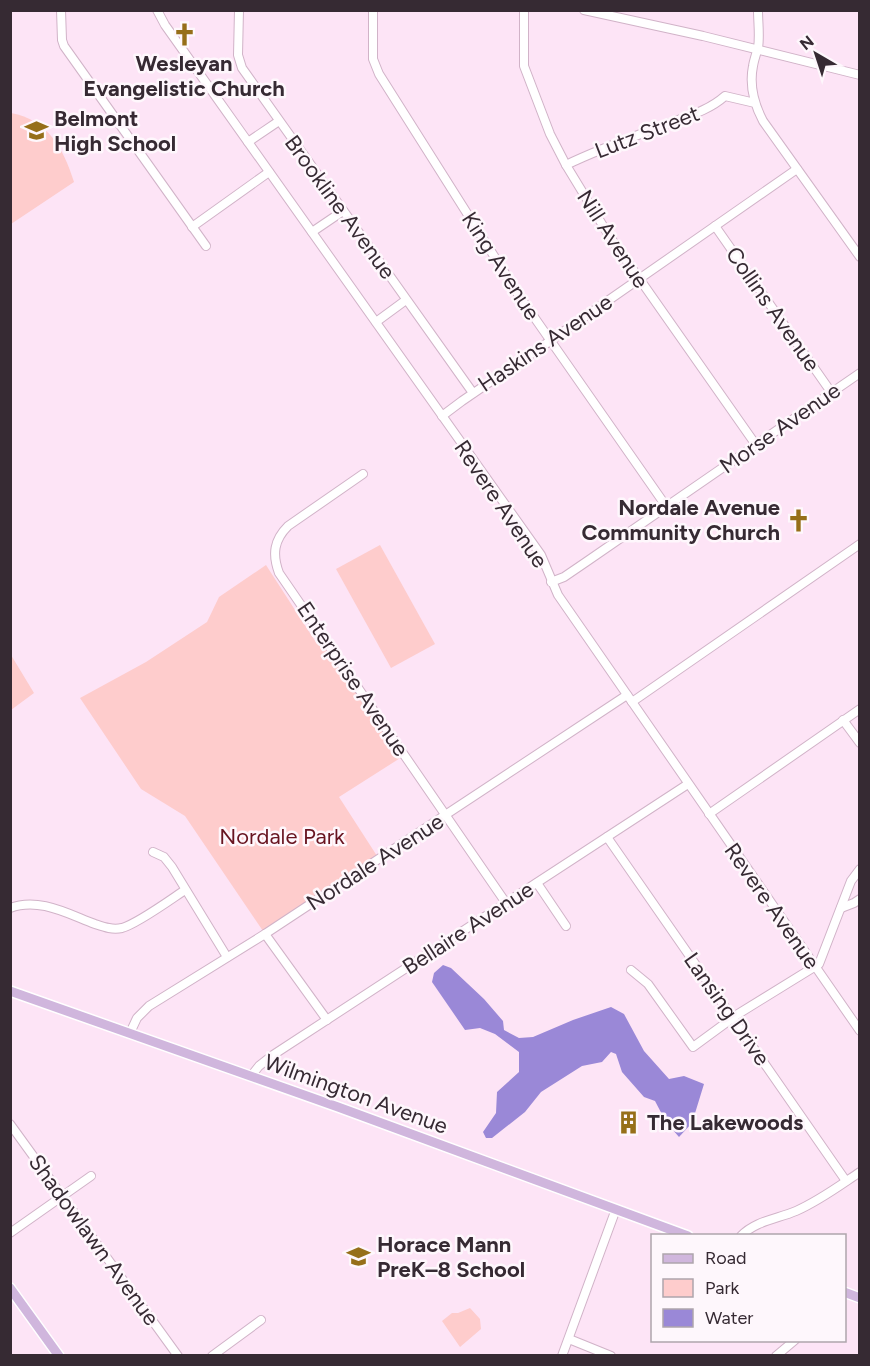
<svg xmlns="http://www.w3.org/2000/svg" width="870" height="1366" font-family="Figtree,sans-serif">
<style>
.green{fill:#fecccc}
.water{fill:#9a88d7}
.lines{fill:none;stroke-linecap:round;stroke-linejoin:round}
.minor-casing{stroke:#d1b3c8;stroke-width:10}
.major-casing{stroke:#fff;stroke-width:12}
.minor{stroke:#fff;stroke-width:8}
.major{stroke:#d0b6dd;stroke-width:9}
.labels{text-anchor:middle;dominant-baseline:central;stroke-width:5;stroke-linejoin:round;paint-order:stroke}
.poi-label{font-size:22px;font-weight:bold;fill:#362a33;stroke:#fef7fc;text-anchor:start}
.street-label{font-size:22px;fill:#362a33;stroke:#fef7fc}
.park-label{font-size:22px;fill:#681420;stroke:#fef7fc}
</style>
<rect width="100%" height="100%" fill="#fde4f6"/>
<g class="green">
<path d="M 11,113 C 48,120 63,148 74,182 L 11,224 Z"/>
<polygon points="380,545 435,644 391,668 336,569"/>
<polygon points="266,565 317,644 325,639 405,755 339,797 379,859 265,934 185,816 141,789 80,698 146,662 207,622 219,597"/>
<polygon points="11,655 34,693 11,710 10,710"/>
<polygon points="470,1308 480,1319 481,1329 460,1347 442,1321 452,1313 458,1313"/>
</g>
<polygon class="water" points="443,965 451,968 484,999 503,1021 504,1030 519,1038 533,1037 573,1020 611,1007 624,1014 644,1051 669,1079 684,1076 704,1084 692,1123 679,1137 666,1122 655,1101 644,1097 622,1072 616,1054 611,1052 602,1062 582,1066 541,1092 525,1112 492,1138 486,1138 483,1132 496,1113 497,1092 519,1072 519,1052 495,1034 480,1028 465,1030 432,982 434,973"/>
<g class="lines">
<defs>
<g id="minor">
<polyline points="61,10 62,40 64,46 206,246"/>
<polyline points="157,10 165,25 541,555 558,595 860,1031"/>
<polyline points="239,10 238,55 242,68 473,393"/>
<polyline points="373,10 373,59 379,74 518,294 666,506"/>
<polyline points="524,10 524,66 550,134 566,165 608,234 756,445"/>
<polyline points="584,10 703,36 860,75"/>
<path d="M 758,10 C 758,23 760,36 758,48 C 756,54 754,60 753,66 C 749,86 754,104 763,121 L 860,257"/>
<polyline points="248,142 279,121"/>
<path d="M 566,165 C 597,150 630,138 662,126 C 684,117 707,112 725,96 L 755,103"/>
<polyline points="715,226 831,392"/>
<polyline points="192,227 269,172"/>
<polyline points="312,232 343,211"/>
<polyline points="376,322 406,300"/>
<polyline points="442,416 462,401 550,341 797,169"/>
<path d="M 363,474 L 288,526 C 274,540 272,554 279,573 L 506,903"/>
<polyline points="551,582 564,577 586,562 860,373"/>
<polyline points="632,702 860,544"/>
<polyline points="843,720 860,743"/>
<polyline points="709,814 860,709"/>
<polyline points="607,837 846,1181"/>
<polyline points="153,852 164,857 172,867 227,957"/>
<polyline points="537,883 566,926"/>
<path d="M 10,908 C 39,897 68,914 95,924 C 104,927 112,930 122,928 C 137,924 170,900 185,890"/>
<polyline points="841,908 854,903 860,899"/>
<polyline points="265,934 327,1020"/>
<polyline points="631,970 648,984 693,1047 738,1014 819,964 851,881 860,869"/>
<polyline points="130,1033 137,1018 149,1006 265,934 627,695"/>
<polyline points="251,1076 259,1066 273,1055 688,784"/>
<polyline points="10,1124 178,1356"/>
<polyline points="10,1233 91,1176"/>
<path d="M 741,1236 C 755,1221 777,1219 796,1211 C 819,1201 839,1186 860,1172"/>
<polyline points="569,1339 611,1356"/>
<polyline points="212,1356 261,1320"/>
<polyline points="562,1356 616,1209"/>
<polyline points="776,1356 795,1340"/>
</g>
<g id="major">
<polyline points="10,991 338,1107 688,1236"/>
<polyline points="10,1288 59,1356"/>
<polyline points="844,1292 860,1298"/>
</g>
</defs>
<use href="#minor" class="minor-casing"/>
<use href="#major" class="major-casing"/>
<use href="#minor" class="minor"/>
<use href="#major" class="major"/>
</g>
<defs>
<symbol id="church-bare" viewBox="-9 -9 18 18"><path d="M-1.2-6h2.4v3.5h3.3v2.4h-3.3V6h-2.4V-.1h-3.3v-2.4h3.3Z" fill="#966f19" stroke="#fef7fc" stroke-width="2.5" paint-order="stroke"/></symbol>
<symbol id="school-bare" viewBox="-9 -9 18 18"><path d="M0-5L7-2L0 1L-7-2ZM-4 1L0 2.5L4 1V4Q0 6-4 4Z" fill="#966f19" stroke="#fef7fc" stroke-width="2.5" paint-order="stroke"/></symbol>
<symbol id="building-bare" viewBox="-9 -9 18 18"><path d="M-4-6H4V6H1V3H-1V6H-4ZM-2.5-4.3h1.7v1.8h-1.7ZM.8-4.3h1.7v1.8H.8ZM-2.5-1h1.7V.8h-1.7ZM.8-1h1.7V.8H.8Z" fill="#966f19" stroke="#fef7fc" stroke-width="2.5" paint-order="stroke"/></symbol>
</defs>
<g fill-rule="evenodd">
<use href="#church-bare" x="168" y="18" width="33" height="33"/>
<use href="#school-bare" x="20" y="114" width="33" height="33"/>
<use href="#church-bare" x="782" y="504" width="33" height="33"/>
<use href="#building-bare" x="612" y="1106" width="33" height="33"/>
<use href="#school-bare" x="342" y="1240" width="33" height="33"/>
</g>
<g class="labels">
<g class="poi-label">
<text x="184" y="63" text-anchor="middle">Wesleyan<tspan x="184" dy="25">Evangelistic Church</tspan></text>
<text x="54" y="118">Belmont<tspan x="54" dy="25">High School</tspan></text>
<text x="780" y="507" text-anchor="end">Nordale Avenue<tspan x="780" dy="25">Community Church</tspan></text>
<text x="647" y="1122">The Lakewoods</text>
<text x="377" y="1244">Horace Mann<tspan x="377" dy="25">PreK–8 School</tspan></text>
</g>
<g class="street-label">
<text transform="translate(647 132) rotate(-21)">Lutz Street</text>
<text transform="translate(340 207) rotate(54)">Brookline Avenue</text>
<text transform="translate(613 239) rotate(57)">Nill Avenue</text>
<text transform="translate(501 266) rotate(57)">King Avenue</text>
<text transform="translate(773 309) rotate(55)">Collins Avenue</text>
<text transform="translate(545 343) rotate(-34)">Haskins Avenue</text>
<text transform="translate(780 428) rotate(-35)">Morse Avenue</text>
<text transform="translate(501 504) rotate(56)">Revere Avenue</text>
<text transform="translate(353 679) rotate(56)">Enterprise Avenue</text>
<text transform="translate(375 862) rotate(-33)">Nordale Avenue</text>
<text transform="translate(772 906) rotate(55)">Revere Avenue</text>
<text transform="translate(468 928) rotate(-33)">Bellaire Avenue</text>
<text transform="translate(727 1009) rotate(55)">Lansing Drive</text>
<text transform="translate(356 1094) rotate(20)">Wilmington Avenue</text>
<text transform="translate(94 1240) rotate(54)">Shadowlawn Avenue</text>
</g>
<g class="park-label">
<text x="282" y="836">Nordale Park</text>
</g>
</g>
<rect width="870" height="1366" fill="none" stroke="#362a33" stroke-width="24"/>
<rect x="651" y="1234" width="195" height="108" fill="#fef7fc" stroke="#aea5ac" stroke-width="1.5"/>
<rect x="663" y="1254" width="30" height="9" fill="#d0b6dd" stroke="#aea5ac" stroke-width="1.5"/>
<text x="705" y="1264" font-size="18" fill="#362a33">Road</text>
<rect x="663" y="1279" width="30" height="18" fill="#fecccc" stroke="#aea5ac" stroke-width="1.5"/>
<text x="705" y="1294" font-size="18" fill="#362a33">Park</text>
<rect x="663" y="1309" width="30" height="18" fill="#9a88d7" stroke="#aea5ac" stroke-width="1.5"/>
<text x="705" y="1324" font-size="18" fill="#362a33">Water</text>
<g transform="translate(816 54) rotate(321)" stroke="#fef7fc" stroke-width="4.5" paint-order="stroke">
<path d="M0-4.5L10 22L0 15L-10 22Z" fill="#362a33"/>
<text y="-9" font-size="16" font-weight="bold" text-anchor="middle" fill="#362a33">N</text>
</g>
</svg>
